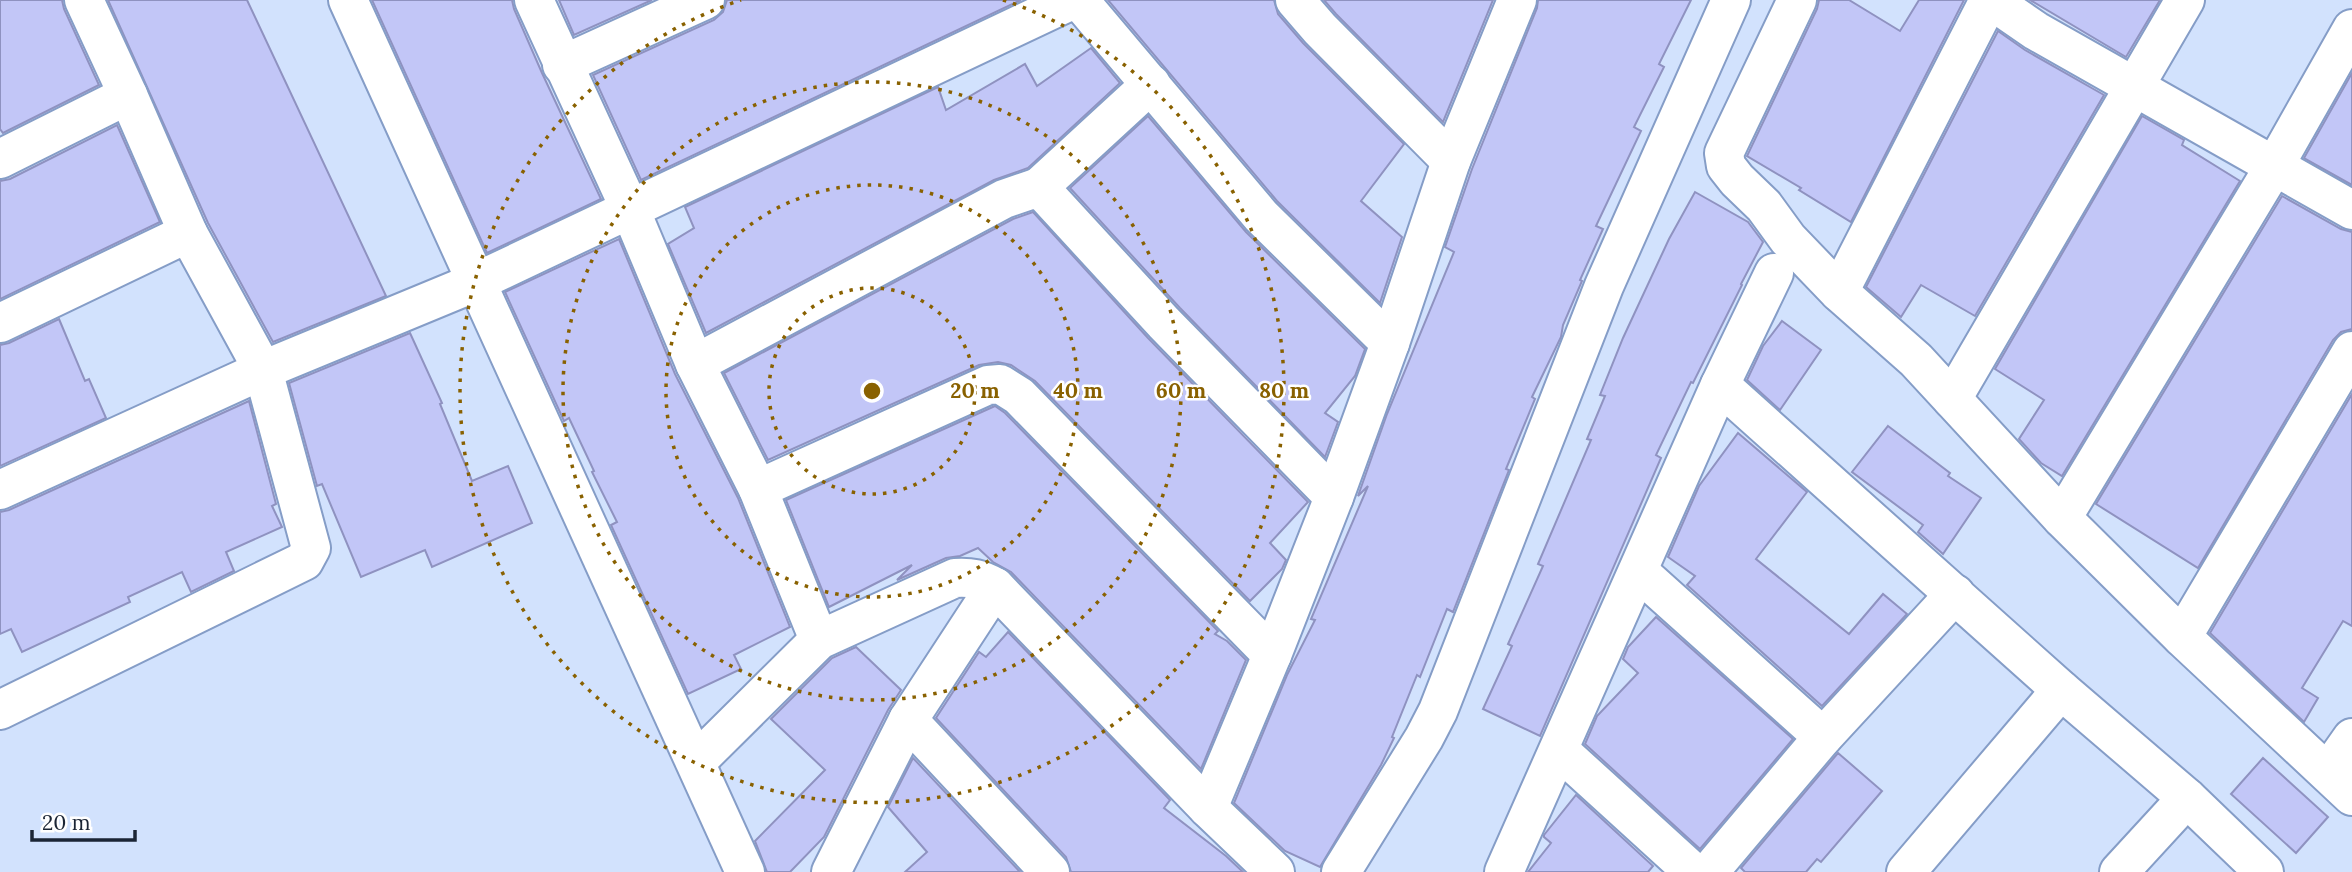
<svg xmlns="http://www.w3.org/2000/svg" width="2352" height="872" font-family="Lora,serif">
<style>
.building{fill:#c2c6f7;stroke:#8f92c0;stroke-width:2}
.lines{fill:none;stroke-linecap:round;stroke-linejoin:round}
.minor-casing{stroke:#859dc7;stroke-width:42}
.minor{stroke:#fff;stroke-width:38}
.ring{fill:none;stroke:#896100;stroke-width:3.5;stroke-dasharray:3.5 7}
.centre{fill:#896100;stroke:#fff;stroke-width:3.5}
.ring-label{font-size:21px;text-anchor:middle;font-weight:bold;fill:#896100;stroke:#fff;stroke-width:5;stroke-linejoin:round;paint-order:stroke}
</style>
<rect width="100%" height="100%" fill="#d2e2fd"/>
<g class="building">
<polygon points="0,0 62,0 64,9 99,85 3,133 0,129"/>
<polygon points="108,0 247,0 386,296 273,342 208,223"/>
<polygon points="372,0 512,0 514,9 542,73 601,199 487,253"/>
<polygon points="559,0 652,0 574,35"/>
<polygon points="727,0 1021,0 641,180 593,75 714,20 723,12"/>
<polygon points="1108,0 1274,0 1278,14 1303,43 1404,144 1361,201 1402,237 1380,303 1277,201"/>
<polygon points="1324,0 1493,0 1443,122 1336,14"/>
<polygon points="1538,0 1691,0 1659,64 1664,67 1634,127 1641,131 1596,226 1603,229 1580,280 1582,281 1563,325 1561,337 1532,397 1535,399 1506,469 1509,470 1453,612 1447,609 1420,677 1417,675 1392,737 1394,738 1381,765 1320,867 1285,851 1234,803 1287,675 1315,620 1311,619 1368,486 1358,496 1387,414 1454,252 1445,247 1472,169 1537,8"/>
<polygon points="1819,0 1849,0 1900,31 1919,0 1964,0 1851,222 1799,190 1801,188 1747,156 1817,9"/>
<polygon points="2030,0 2160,0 2126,57"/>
<polygon points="1998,31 2025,50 2104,95 1975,316 1921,285 1901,317 1866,287"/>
<polygon points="1091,48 1120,83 1028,168 994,180 706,333 668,244 694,228 685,207 938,87 946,110 1025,64 1037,86"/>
<polygon points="2352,73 2352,185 2304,158"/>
<polygon points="1148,116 1246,232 1365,349 1355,376 1325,413 1338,422 1325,457 1180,308 1070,188"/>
<polygon points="2142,116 2184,140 2182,145 2240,181 2062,476 2041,463 2019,439 2044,400 1995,369"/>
<polygon points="117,125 160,222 0,299 0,181 10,179"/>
<polygon points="1695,192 1748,222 1763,242 1741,284 1742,285 1693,383 1691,382 1656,455 1661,458 1540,736 1483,709 1512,646 1508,644 1543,566 1538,564 1591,440 1587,439 1605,396 1600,395 1623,338 1669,239"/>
<polygon points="2282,196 2341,229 2352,232 2352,329 2341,332 2333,340 2198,568 2096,504"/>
<polygon points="1033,212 1148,338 1308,502 1270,543 1286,560 1282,569 1250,601 1035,381 1011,365 998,362 979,365 768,460 724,373 1013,219"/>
<polygon points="619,239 675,374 738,498 790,627 734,655 741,669 688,694 611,525 617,522 592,472 594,471 569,418 564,421 505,292"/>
<polygon points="59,319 85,381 89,379 106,418 0,466 0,345 9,343"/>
<polygon points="1782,321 1821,350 1780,410 1747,380 1763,346"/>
<polygon points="410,333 442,403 440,404 472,481 508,466 532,523 432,567 425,550 361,577 322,484 317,486 289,383"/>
<polygon points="2352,394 2352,626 2343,621 2302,688 2318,698 2304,722 2210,633"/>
<polygon points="249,401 276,504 272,506 282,527 226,552 234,571 191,592 182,572 128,597 130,602 22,652 11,629 0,634 0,512 9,510"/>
<polygon points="995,406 1005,413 1218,631 1215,634 1227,641 1246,660 1201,769 1011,572 993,562 978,548 960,556 946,558 897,580 912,565 829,607 786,500"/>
<polygon points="1888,426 1950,473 1948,476 1981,498 1943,554 1918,532 1923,525 1852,472"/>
<polygon points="1738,433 1807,492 1756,559 1849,634 1883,594 1907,614 1822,706 1687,585 1695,576 1668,557 1699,486"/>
<polygon points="1656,617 1793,739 1700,849 1585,744 1597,716 1638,673 1623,659 1628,647"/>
<polygon points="1008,632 1170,800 1164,808 1226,856 1243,872 1071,872 1066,857 936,718 979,652 986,657"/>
<polygon points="856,647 901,690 888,710 824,837 790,872 767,872 755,841 825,770 771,719 832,658"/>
<polygon points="1838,753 1882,791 1821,862 1817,859 1806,872 1745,872 1741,868"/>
<polygon points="913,758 1020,872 905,872 927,852 888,807"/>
<polygon points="2263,758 2328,817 2296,853 2231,794"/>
<polygon points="1576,795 1653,866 1648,872 1528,872 1551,843 1544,837 1544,835"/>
</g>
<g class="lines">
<defs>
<g id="minor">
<polyline points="348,0 745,872"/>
<polyline points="534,0 630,209 695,364 758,489 819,640"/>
<polyline points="1079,0 1261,216 1390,343"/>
<polyline points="1295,0 1320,29 1451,161"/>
<polyline points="1797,0 1724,153 1726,166 1737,180 1764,206 1788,239 1839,292 1916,360 2062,518 2182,637 2352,796"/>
<polyline points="1991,0 2036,31 2352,210"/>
<polyline points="562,65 705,0"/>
<polyline points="0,159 128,95"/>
<polyline points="1039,187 1151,84"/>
<polyline points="1839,292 1989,0"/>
<polyline points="0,323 188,233"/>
<polyline points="695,364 1004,199 1039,187 1164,323 1334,497"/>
<polyline points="1720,385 2061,690 2187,798 2264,872"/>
<polyline points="1952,399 2185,0"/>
<polyline points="758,489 988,385 1000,384 1019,396 1272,655"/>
<polyline points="0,490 263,370 476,282 1072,0"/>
<polyline points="2062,518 2275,165 2352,29"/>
<polyline points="1639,572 1823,737"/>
<polyline points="2182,637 2352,351"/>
<polyline points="0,710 304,561 311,548 263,370 188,233 128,95 84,0"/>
<polyline points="908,720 1050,872"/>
<polyline points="1560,751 1693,872"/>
<path d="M 696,762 L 819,640 L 955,578 C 971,577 981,579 995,587 L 1208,808 L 1275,872"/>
<polyline points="2328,772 2352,738"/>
<polyline points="1208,808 1272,655 1334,497 1390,343 1451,161 1517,0"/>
<polyline points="831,872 908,720 995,587"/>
<polyline points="1341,872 1424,738 1438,711 1604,286 1731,0"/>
<polyline points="1504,872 1720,385 1774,273"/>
<polyline points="1709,872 1823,737 1955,594"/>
<polyline points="1906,872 2061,690"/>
<polyline points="2119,872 2187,798"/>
</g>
</defs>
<use href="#minor" class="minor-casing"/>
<use href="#minor" class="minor"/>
</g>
<g class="ring">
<circle cx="872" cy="391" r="103"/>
<circle cx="872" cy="391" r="206"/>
<circle cx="872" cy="391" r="309"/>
<path d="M1003 0A412 412 0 1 1 741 0"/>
</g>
<circle cx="872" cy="391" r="10" class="centre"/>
<g class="ring-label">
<text x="975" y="398">20 m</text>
<text x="1078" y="398">40 m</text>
<text x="1181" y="398">60 m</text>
<text x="1284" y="398">80 m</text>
</g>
<path d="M32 830v10h103v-10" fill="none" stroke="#1b2535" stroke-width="3.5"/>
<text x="42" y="830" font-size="21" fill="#1b2535" stroke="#ffffff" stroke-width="5" paint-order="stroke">20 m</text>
</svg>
